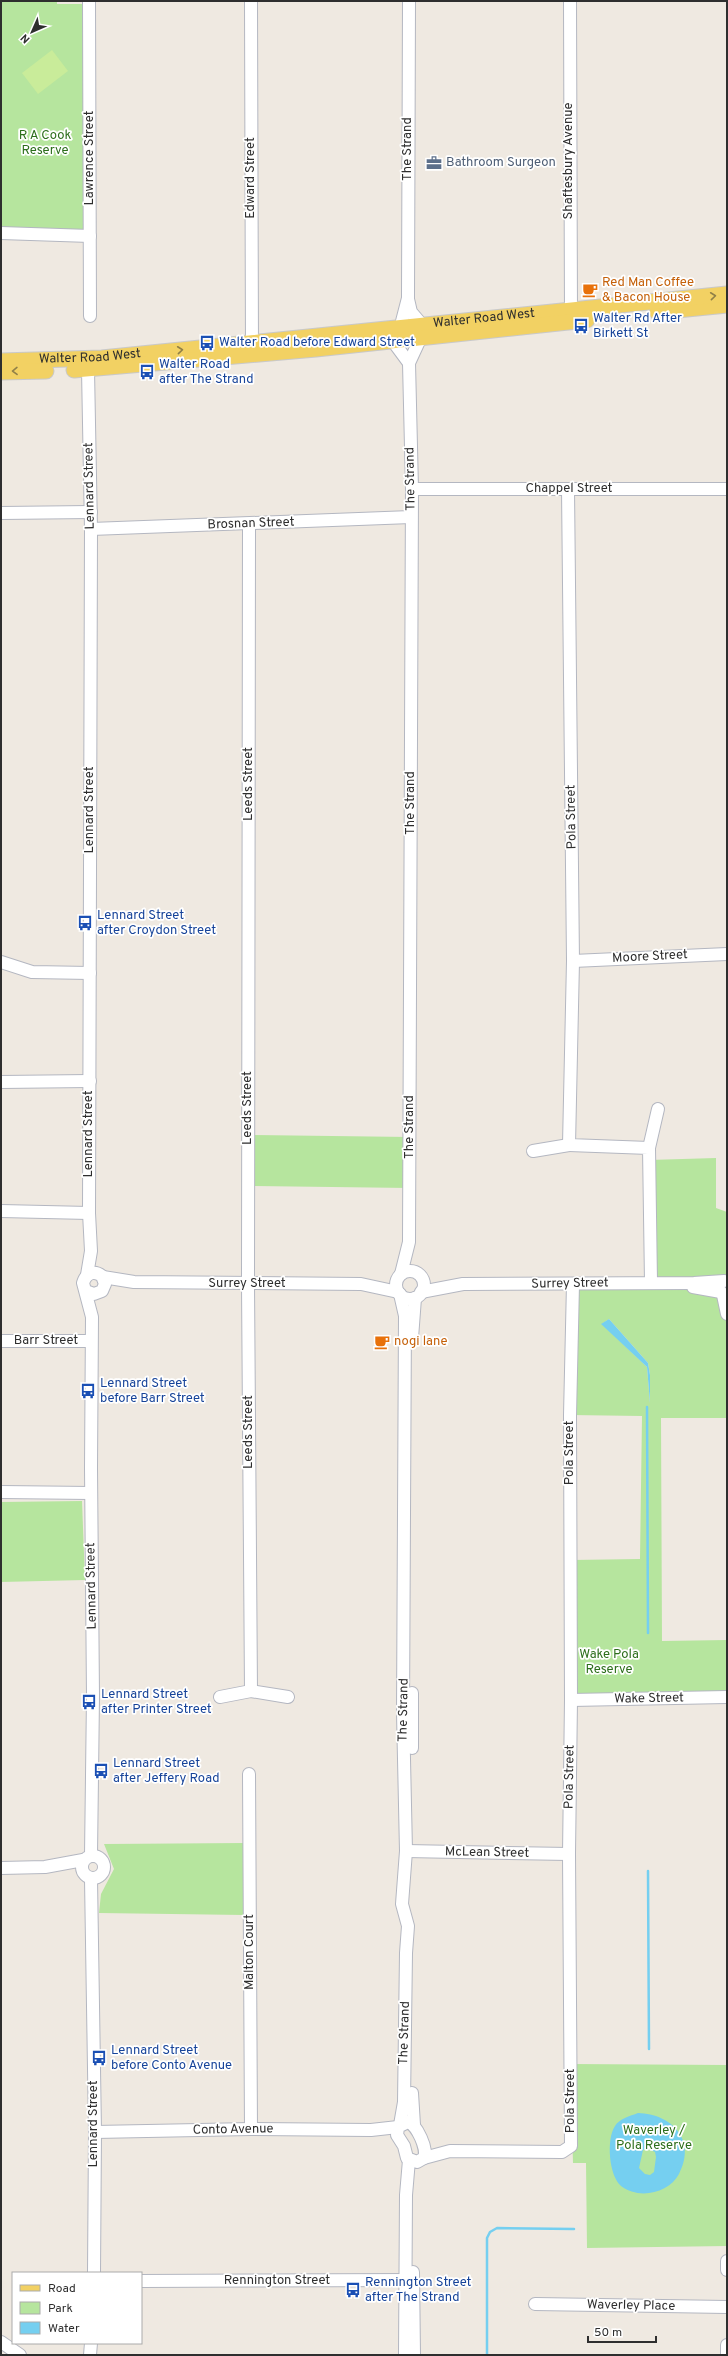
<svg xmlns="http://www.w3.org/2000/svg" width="728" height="2356" font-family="Overpass,sans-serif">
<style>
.green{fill:#b6e59e;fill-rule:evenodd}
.pitch{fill:#c9ec9a}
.water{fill:#75cff0;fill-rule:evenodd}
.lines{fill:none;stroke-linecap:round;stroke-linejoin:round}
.stream{stroke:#75cff0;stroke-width:2.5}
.minor-casing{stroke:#b4b7c1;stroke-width:14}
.major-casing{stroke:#c9c9c9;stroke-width:17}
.minor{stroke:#fff;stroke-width:12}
.major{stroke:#f2d163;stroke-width:15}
.oneway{stroke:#908048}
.labels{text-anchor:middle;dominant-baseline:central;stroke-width:3.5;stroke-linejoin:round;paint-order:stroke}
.park-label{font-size:13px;fill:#2c6e1b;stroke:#fff}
.street-label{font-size:13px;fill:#2e2e2e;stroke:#fff}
.service-label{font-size:13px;fill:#4e5e75;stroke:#fff;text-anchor:start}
.food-label{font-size:13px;fill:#c56008;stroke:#fff;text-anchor:start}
.transit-label{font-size:13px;fill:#164399;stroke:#fff;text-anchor:start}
</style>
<rect width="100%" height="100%" fill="#efe9e1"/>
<g class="green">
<polygon points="1,1 57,1 57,4 89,4 90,236 1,233"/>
<polygon points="249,1135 410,1137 410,1188 248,1186"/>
<path d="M 716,1158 L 716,1208 L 727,1212 L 727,1279 L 721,1284 L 727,1301 L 727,1418 L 661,1418 L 662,1641 L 727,1640 L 727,1697 L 571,1700 L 571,1560 L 640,1559 L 642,1416 L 570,1415 L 573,1284 L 651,1282 L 649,1160 ZM 609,1319 L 648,1363 L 650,1375 L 650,1403 L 647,1367 L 602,1324 Z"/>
<polygon points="82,1501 85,1580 1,1582 1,1502"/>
<polygon points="245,1843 244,1915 99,1913 101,1894 114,1869 104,1844"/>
<polygon points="570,2064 727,2065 727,2246 587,2248 586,2163 573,2163"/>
</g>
<polygon class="pitch" points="52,50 68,71 38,94 22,73"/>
<g class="water">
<polygon points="609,1319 648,1363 650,1375 650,1403 647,1367 601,1324"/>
<path d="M 638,2113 C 672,2114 697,2140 679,2174 C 669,2193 639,2200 621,2186 C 609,2176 606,2139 615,2126 C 619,2119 630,2116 638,2113 ZM 647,2148 L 655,2152 L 656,2157 L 654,2172 L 650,2175 L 645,2174 L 639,2168 L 643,2150 Z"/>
</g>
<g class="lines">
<g class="stream">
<polyline points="647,1407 648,1633"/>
<polyline points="648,1871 649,2049"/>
<polyline points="487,2355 487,2238 490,2232 497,2228 574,2229"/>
</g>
<defs>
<g id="minor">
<polyline points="89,1 90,316"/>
<polyline points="251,1 252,352"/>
<polyline points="570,1 571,318"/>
<polyline points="1,233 90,236"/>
<polyline points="408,299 411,312 423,326"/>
<polyline points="400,329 408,298 409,1"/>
<polyline points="392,340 409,363"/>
<polyline points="412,489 727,489"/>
<polyline points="568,489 573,961 569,1145 649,1148 651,1282"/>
<polyline points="1,513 91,512"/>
<polyline points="249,525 248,1285 251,1691"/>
<polyline points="91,529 411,517"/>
<polyline points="573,961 727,954"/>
<polyline points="1,962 32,972 90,973"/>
<polyline points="1,1082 90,1081"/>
<polyline points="649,1148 658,1109"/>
<polyline points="533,1151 569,1145"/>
<polyline points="1,1211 89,1213"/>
<circle cx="410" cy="1285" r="14"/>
<polyline points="401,1274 409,1242 412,489 409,363 421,337"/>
<polyline points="87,1275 91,1251 89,1213 91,529 88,370"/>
<polyline points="103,1277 134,1282 361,1284 398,1292"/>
<polyline points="693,1287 721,1292"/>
<path d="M 86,1291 L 94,1294 L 102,1291 L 105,1284 L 102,1276 C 94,1270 86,1273 83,1283 L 92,1317 L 91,1468 L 93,1696 L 91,1856"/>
<polyline points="421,1292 463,1284 694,1283 724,1281"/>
<polyline points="400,1294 405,1316 403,1713 406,1851 402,1904 408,1926 406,1953 404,2102 400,2125"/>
<polyline points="723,1295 727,1314"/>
<polyline points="412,1338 415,1298"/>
<polyline points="1,1341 91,1341"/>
<polyline points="1,1492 91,1493"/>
<polyline points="220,1697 251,1691 288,1697"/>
<polyline points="571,1700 727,1697"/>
<polyline points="412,1748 412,1693"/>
<polyline points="249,1774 251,2129"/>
<polyline points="406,1851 569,1854"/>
<circle cx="93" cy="1867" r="11"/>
<polyline points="1,1868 45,1867 83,1860"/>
<polyline points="91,1879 95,2132 94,2273"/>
<polyline points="412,2093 414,2125"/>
<path d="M 408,2122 C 417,2125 428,2149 424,2158 L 417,2162 L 407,2158 L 404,2146 L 397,2135 L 398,2127 Z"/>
<polyline points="95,2132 251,2129 371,2130 398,2127"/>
<polyline points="424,2158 450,2151 562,2152 571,2146 569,1854 571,1700 570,1415 573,1284"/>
<polyline points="727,2261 727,2270"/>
<polyline points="413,2272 414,2355"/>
<polyline points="141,2281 413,2280"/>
<polyline points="535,2304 727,2307"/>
<polyline points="1,2342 20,2355"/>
<polyline points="90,2355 91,2343"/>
<polyline points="405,2355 406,2195 409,2160"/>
<polyline points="727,2355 727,2345"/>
</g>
<g id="major">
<polyline points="657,312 727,305"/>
<path id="s1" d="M 1,361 L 102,358 L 727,294"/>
<polyline points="74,370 316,349 587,320"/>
<polyline points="1,372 46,371"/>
</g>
</defs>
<use href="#minor" class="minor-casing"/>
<use href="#major" class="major-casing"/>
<use href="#minor" class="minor"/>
<use href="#major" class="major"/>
</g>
<defs><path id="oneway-chevron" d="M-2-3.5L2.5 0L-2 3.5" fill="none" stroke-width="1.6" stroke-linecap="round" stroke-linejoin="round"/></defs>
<g class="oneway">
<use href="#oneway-chevron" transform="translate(713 296) rotate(-6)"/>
<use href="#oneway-chevron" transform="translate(180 350) rotate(-6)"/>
<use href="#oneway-chevron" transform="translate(15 371) rotate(179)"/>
</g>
<defs>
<symbol id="office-bare" viewBox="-9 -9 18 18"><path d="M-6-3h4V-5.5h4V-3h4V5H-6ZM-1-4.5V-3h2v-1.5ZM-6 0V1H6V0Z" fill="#5c6f8a" stroke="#fff" stroke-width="2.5" paint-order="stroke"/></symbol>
<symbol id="cafe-bare" viewBox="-9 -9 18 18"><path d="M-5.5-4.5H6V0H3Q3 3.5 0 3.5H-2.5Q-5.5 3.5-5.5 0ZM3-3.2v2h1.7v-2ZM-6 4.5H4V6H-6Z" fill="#e8710a" stroke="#fff" stroke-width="2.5" paint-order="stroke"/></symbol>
<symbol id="bus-bare" viewBox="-9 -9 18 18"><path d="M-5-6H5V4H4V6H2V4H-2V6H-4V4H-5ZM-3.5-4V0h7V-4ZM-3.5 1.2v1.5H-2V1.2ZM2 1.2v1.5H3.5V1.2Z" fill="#1a4fb4" stroke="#fff" stroke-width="2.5" paint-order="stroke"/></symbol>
</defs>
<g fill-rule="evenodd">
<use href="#office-bare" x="423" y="152" width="22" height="22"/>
<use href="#cafe-bare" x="579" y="279" width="22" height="22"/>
<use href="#bus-bare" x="570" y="315" width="22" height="22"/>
<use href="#bus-bare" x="196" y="332" width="22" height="22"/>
<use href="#bus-bare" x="136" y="361" width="22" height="22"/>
<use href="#bus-bare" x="74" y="912" width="22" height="22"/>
<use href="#cafe-bare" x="371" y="1331" width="22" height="22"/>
<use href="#bus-bare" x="77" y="1380" width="22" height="22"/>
<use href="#bus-bare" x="78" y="1691" width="22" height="22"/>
<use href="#bus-bare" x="90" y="1760" width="22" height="22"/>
<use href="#bus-bare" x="88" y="2047" width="22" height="22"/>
<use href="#bus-bare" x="342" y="2279" width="22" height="22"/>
</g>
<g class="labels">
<g class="park-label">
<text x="45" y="136">R A Cook<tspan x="45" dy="15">Reserve</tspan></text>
<text x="609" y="1655">Wake Pola<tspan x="609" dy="15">Reserve</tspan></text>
<text x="654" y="2131">Waverley /<tspan x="654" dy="15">Pola Reserve</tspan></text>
</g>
<g class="street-label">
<text transform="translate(408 149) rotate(-90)">The Strand</text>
<text transform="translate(90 158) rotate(-90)">Lawrence Street</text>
<text transform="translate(569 161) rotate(-90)">Shaftesbury Avenue</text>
<text transform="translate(251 178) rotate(-90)">Edward Street</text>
<text stroke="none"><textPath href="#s1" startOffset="485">Walter Road West</textPath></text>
<text stroke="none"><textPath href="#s1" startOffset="89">Walter Road West</textPath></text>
<text transform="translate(411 479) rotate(-91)">The Strand</text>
<text transform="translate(90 486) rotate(-91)">Lennard Street</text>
<text x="569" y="489">Chappel Street</text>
<text transform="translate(251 524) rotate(-2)">Brosnan Street</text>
<text transform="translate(249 784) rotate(-90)">Leeds Street</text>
<text transform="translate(411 803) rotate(-90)">The Strand</text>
<text transform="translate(90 810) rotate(-90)">Lennard Street</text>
<text transform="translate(572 817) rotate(-91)">Pola Street</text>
<text transform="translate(650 957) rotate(-3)">Moore Street</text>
<text transform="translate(248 1108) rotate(-90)">Leeds Street</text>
<text transform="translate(410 1127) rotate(-90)">The Strand</text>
<text transform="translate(89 1134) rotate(-90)">Lennard Street</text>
<text x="247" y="1284">Surrey Street</text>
<text transform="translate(570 1284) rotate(-1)">Surrey Street</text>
<text x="46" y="1341">Barr Street</text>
<text transform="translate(249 1432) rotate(-90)">Leeds Street</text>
<text transform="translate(570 1453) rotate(-90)">Pola Street</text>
<text transform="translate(92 1586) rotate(-91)">Lennard Street</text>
<text transform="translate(649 1699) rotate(-1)">Wake Street</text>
<text transform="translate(404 1710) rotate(-89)">The Strand</text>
<text transform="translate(570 1777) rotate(-89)">Pola Street</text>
<text transform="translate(487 1853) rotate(1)">McLean Street</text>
<text transform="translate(250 1952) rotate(-90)">Malton Court</text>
<text transform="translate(405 2033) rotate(-88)">The Strand</text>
<text transform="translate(571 2101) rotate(-90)">Pola Street</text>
<text transform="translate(94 2124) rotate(-90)">Lennard Street</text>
<text transform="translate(233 2130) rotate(-1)">Conto Avenue</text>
<text x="277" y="2281">Rennington Street</text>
<text transform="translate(631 2306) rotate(1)">Waverley Place</text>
</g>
<g class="service-label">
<text x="446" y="163">Bathroom Surgeon</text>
</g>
<g class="food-label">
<text x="602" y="283">Red Man Coffee<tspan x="602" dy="15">&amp; Bacon House</tspan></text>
<text x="394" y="1342">nogi lane</text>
</g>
<g class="transit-label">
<text x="593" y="319">Walter Rd After<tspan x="593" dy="15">Birkett St</tspan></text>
<text x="219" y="343">Walter Road before Edward Street</text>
<text x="159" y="365">Walter Road<tspan x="159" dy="15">after The Strand</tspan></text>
<text x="97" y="916">Lennard Street<tspan x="97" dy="15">after Croydon Street</tspan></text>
<text x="100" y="1384">Lennard Street<tspan x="100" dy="15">before Barr Street</tspan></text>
<text x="101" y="1695">Lennard Street<tspan x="101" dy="15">after Printer Street</tspan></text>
<text x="113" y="1764">Lennard Street<tspan x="113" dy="15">after Jeffery Road</tspan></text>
<text x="111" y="2051">Lennard Street<tspan x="111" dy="15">before Conto Avenue</tspan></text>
<text x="365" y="2283">Rennington Street<tspan x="365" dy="15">after The Strand</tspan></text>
</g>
</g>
<rect width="728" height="2356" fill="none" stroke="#2e2e2e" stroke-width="4"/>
<rect x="12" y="2272" width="130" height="72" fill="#ffffff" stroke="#ababab"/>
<rect x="20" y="2285" width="20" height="6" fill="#f2d163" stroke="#ababab"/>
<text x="48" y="2292" font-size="12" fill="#2e2e2e">Road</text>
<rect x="20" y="2302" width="20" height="12" fill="#b6e59e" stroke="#ababab"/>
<text x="48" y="2312" font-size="12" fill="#2e2e2e">Park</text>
<rect x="20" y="2322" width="20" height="12" fill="#75cff0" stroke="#ababab"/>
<text x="48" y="2332" font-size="12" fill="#2e2e2e">Water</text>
<g transform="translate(32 32) rotate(225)" stroke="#ffffff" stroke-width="3" paint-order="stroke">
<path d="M0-3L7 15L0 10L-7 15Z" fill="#2e2e2e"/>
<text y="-6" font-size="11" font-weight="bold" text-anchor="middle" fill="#2e2e2e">N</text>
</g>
<path d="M588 2336v6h68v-6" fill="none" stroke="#2e2e2e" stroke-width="2"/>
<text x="594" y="2336" font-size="12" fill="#2e2e2e" stroke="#ffffff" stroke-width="3" paint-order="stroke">50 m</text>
</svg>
